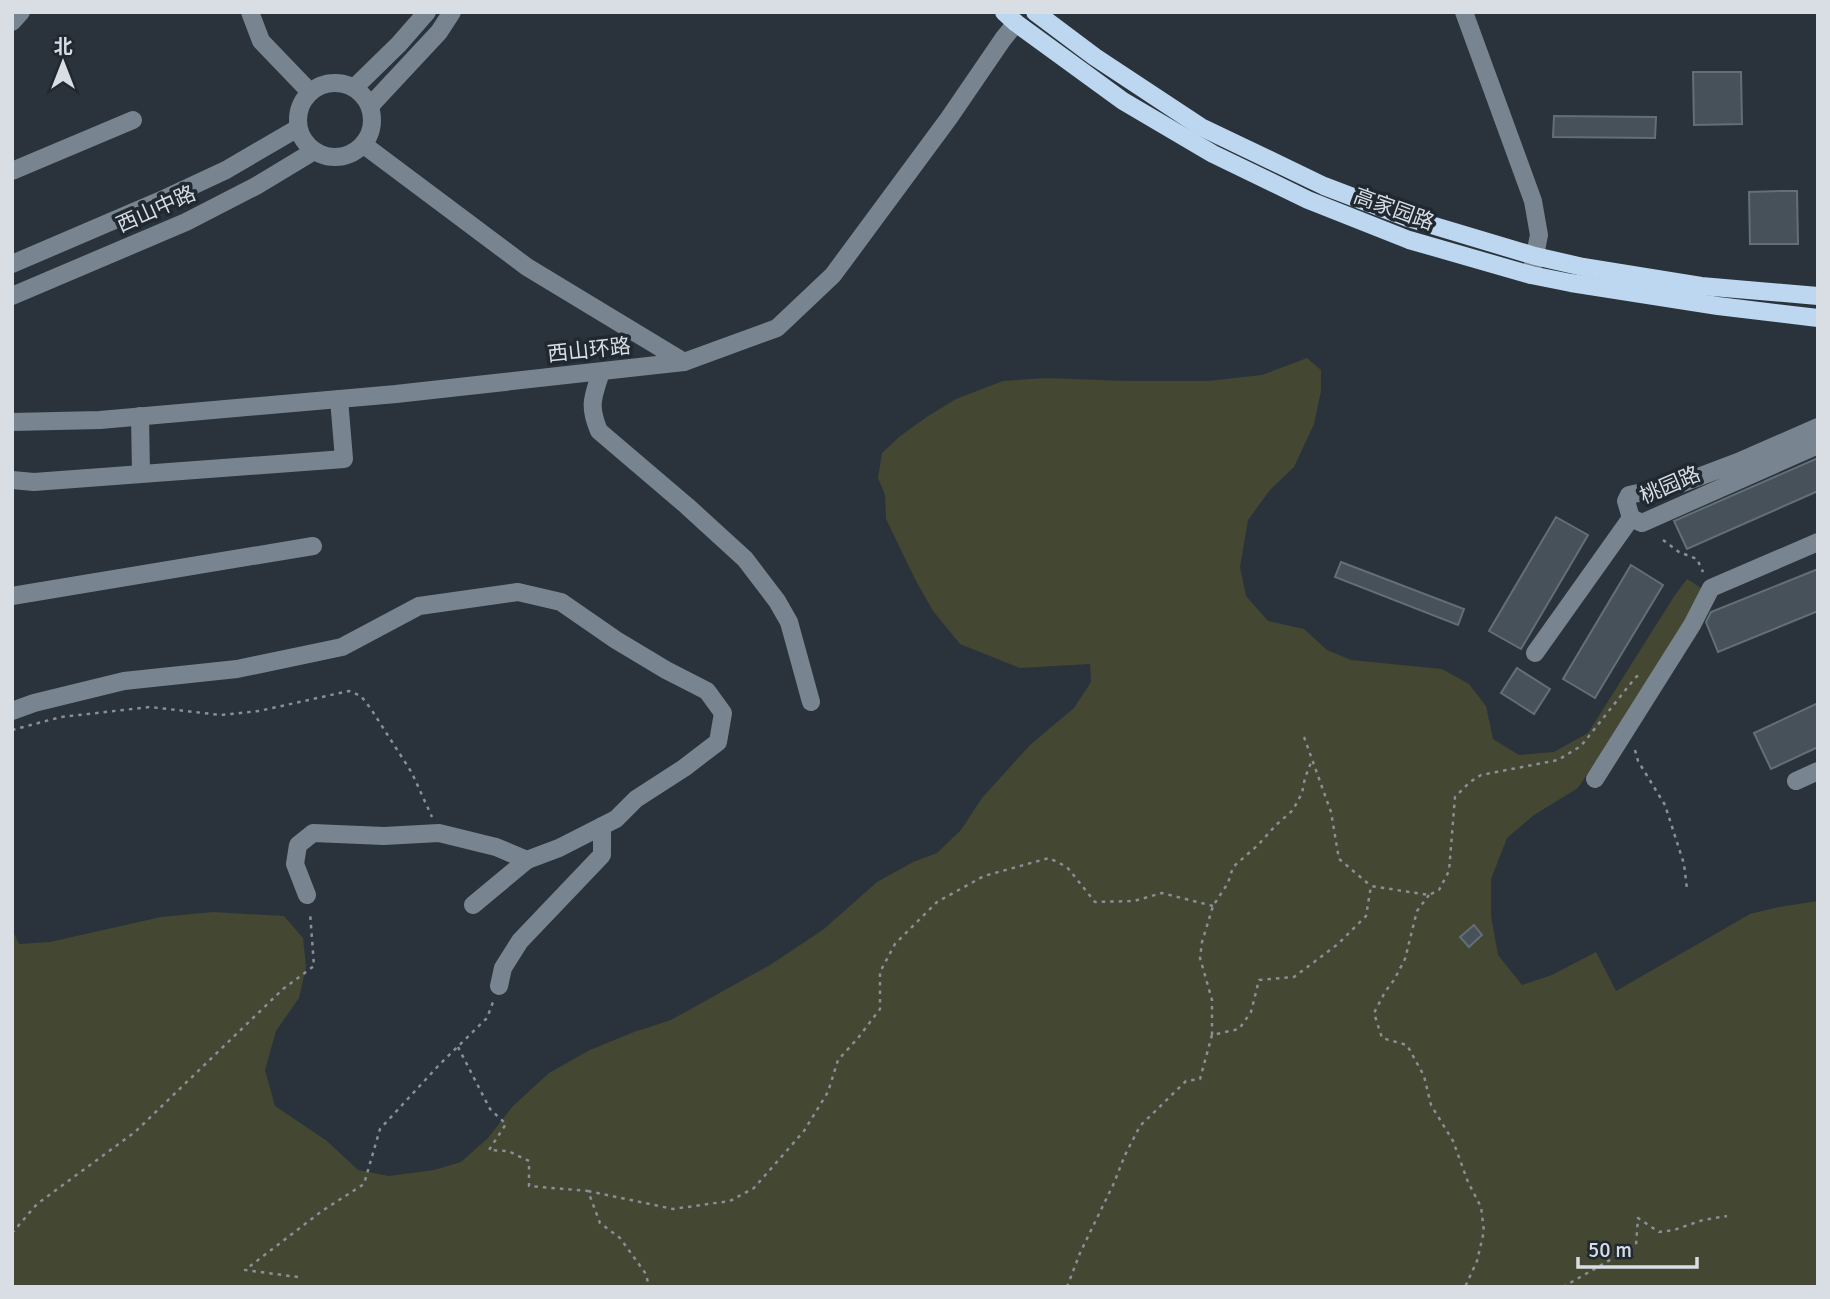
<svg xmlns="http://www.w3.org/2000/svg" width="1830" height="1299" font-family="Signika,'Noto Sans SC',sans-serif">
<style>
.green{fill:#444732}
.building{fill:#475159;stroke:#636e77;stroke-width:2}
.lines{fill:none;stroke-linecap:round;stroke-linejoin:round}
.path{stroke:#888f96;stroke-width:2.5;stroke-dasharray:3.5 5;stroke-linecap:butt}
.minor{stroke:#788590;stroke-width:18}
.major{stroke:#bcd7ef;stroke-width:18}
.labels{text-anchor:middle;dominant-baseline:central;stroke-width:7;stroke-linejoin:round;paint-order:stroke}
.street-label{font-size:21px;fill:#d9dee4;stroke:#202931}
</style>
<rect width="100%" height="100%" fill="#2a333b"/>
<polygon class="green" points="1307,358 1321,370 1321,391 1314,424 1294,467 1270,490 1248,520 1240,567 1246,596 1268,621 1304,629 1327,650 1351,660 1442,669 1469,684 1486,706 1493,739 1519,755 1554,752 1588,733 1675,595 1687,579 1701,588 1698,605 1578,788 1534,815 1507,838 1491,879 1491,916 1498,955 1522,985 1552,975 1596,952 1616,991 1750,914 1779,907 1818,901 1818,1287 12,1287 12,929 19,944 50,942 161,917 213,912 284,916 303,938 306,967 299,998 276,1031 265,1070 275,1106 327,1141 358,1170 389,1176 434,1170 461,1162 488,1138 513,1106 549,1073 590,1050 634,1032 671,1020 770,965 824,929 877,882 913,862 937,853 961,830 982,798 1030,745 1074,708 1091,682 1090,664 1020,668 960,644 933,611 915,579 886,519 885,495 878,478 882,453 899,437 928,416 956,399 1003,381 1047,378 1125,381 1208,381 1262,375"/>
<g class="building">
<polygon points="1693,72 1741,72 1742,124 1694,125"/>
<polygon points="1554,116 1656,117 1655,138 1553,137"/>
<polygon points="1781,191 1797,191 1798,244 1750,244 1749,192"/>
<polygon points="1818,458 1818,491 1687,549 1674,521"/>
<polygon points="1556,517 1588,535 1521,649 1489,631"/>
<polygon points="1341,562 1464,609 1458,625 1335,577"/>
<polygon points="1631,565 1663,585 1595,698 1563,679"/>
<polygon points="1818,569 1818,611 1718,652 1706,622 1711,612"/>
<polygon points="1517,668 1550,689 1534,714 1501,693"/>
<polygon points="1818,703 1818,747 1771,769 1754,733"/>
<polygon points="1474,925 1482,935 1469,947 1460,937"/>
</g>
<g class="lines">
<g class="path">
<polyline points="1663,540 1679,552 1697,559 1703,572"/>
<polyline points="12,730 61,717 150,707 221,715 259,711 349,691 361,696 371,709 412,773 432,817"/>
<polyline points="1304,737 1331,812 1339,859 1371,886"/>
<polyline points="1635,750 1638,761 1665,805 1684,864 1687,889"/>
<polyline points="1429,895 1417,911 1405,959 1394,980 1385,992 1374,1013 1382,1038 1407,1045 1424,1076 1431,1105 1453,1141 1468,1182 1481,1207 1484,1231 1477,1261 1465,1287"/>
<polyline points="1212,1035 1212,1000 1200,958 1202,942 1213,906 1228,883 1233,867 1258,845 1276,825 1293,810 1302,793 1305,778 1312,760"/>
<polyline points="458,1047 490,1109 506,1124 489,1150 508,1151 529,1161 529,1186 588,1191 600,1223 620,1238 646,1274 649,1287"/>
<polyline points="588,1191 673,1209 730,1201 754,1188 804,1131 828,1092 838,1060 858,1038 880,1009 880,972 895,944 937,902 984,876 1049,858 1067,867 1095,902 1134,901 1162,893 1213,906"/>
<polyline points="12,1233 37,1204 135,1132 283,989 314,966 310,912"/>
<polyline points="298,1277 245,1270 322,1211 364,1184 380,1129 440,1064 487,1018 493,1002"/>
<polyline points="1067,1287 1080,1253 1114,1183 1125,1155 1140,1126 1186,1081 1200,1079 1212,1035 1239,1029 1251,1012 1259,980 1294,977 1338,944 1366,916 1371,886 1429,895 1439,890 1449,871 1455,797 1470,782 1481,775 1558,760 1581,746 1635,678 1641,673"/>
<polyline points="1563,1287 1636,1245 1638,1218 1659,1232 1674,1230 1703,1220 1727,1216"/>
</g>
<g class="minor">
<polyline points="250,12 261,41 310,92"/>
<polyline points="1464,12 1533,201 1539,235 1531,275"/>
<polyline points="12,22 21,12"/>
<circle cx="335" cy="120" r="37"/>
<polyline points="354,88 399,44 427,12"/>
<polyline points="370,106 439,32 452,12"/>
<polyline points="364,145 527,267 684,362"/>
<polyline points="12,171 133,120"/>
<polyline points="12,264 166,198 226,170 298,128"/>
<polyline points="12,296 186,222 256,186 314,151"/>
<path d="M 601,372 C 593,397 588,405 599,431 L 687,506 L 745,559 L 777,601 L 789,622 L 811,702"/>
<polyline points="140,416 141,474"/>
<polyline points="12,422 100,420 396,394 684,362 777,328 833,275 949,118 1003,39 1016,23"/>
<polyline points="1818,427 1738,462 1680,484 1629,495 1626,501 1631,518 1642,523 1818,445"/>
<polyline points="12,480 34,482 344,459 339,399"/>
<polyline points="12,596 313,546"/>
<polyline points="1535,653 1631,518"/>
<polyline points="12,711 34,703 124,681 237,669 342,647 419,606 518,592 561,602 616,640 666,670 707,691 723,713 718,742 684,768 636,799 616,819 559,848 527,860 496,847 439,833 384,836 313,833 298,845 295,864 307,895"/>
<polyline points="1595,779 1692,625 1711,588 1818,542"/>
<polyline points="1796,781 1818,771"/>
<polyline points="473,905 527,860"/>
<polyline points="499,986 503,968 520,941 602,855 602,826"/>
</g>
<g class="major">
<polyline points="1004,12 1016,23 1123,101 1213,154 1308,200 1409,240 1531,275 1571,283 1718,306 1818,318"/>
<polyline points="1035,12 1095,57 1201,127 1324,186 1408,218 1535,256 1583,267 1701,286 1818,296"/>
</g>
</g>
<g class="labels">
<g class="street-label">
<text transform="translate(156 209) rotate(-24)">西山中路</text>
<text transform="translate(1394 209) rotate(20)">高家园路</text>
<text transform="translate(589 350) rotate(-6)">西山环路</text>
<text transform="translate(1670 485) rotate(-23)">桃园路</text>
</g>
</g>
<rect width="1830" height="1299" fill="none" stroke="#d9dee4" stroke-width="28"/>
<g transform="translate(63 63)" stroke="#202931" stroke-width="5" paint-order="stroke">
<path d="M0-5L12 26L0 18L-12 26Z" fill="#d9dee4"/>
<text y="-10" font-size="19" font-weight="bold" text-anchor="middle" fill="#d9dee4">北</text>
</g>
<path d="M1578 1257v10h119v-10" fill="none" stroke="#d9dee4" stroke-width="3.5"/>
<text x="1588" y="1257" font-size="21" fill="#d9dee4" stroke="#202931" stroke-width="5" paint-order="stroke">50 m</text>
</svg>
